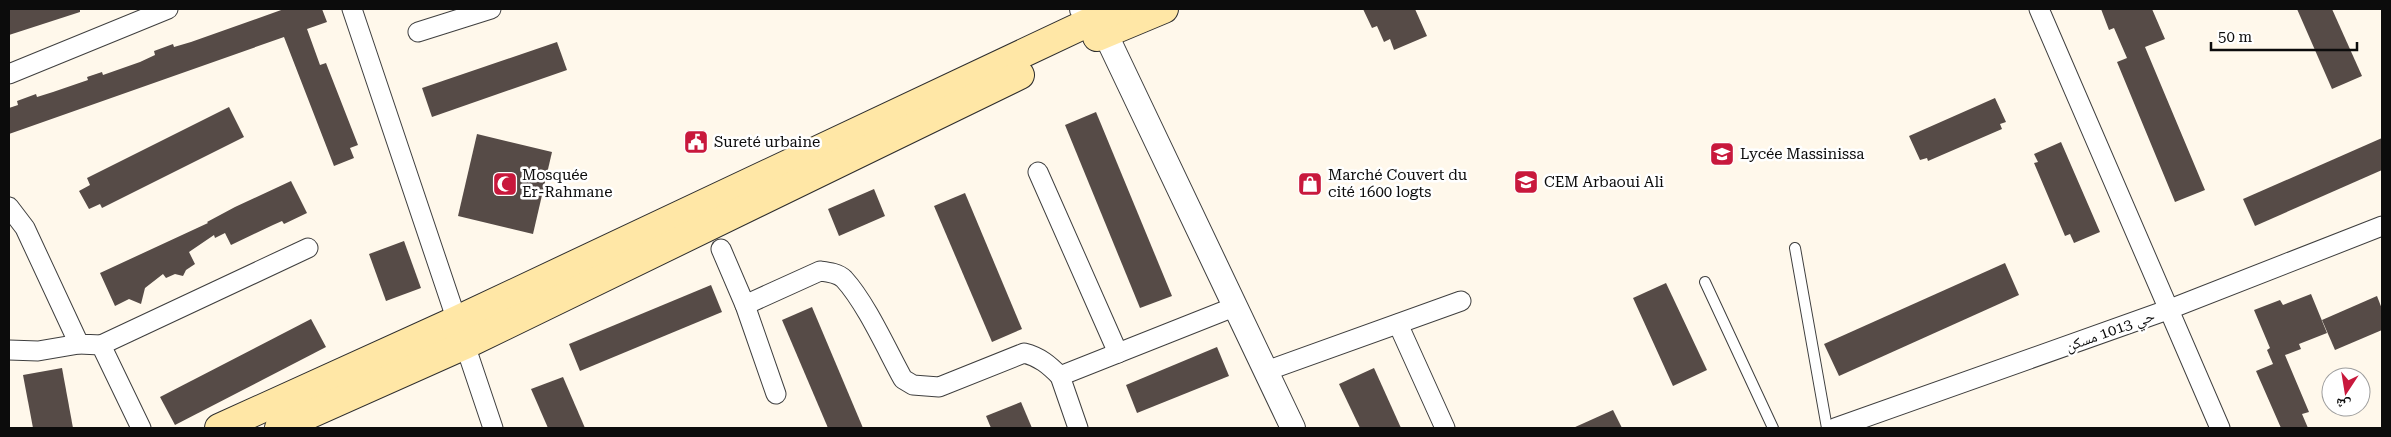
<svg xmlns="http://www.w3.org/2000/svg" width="2391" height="437" font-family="'Roboto Serif','Noto Naskh Arabic',serif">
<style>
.building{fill:#564b47}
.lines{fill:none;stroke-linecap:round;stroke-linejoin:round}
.service-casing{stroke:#3f3f3f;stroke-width:12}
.minor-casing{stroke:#3f3f3f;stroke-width:21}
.tertiary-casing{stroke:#3f3f3f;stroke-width:26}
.secondary-casing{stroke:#2e2e2e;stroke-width:30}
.service{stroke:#fff;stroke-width:10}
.minor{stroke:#fff;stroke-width:19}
.tertiary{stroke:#fff;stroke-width:24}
.secondary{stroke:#ffe7a6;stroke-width:28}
.labels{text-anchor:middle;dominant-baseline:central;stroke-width:5;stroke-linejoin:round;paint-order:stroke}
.poi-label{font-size:15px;fill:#0c0c0c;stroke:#fff;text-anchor:start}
.street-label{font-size:15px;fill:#0c0c0c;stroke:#fff}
</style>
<rect width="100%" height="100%" fill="#fff8eb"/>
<g class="building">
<polygon points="9,9 80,9 80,12 9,35"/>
<polygon points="284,9 322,9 327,22 307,29 320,65 326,63 358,145 350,148 354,158 334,166 284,37 9,134 9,108 18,105 17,101 36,94 37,97 53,92 88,80 87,77 102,72 103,75 140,62 155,55 154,51 173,44 174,47 191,42"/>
<polygon points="1363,9 1415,9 1427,36 1394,50 1390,39 1384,42 1377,26 1372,28"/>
<polygon points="2101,9 2152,9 2165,39 2145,47 2205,190 2175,202 2117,62 2127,58 2114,28 2109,30"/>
<polygon points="2297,9 2332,9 2362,76 2332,89"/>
<polygon points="557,42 567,70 432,117 422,88"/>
<polygon points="1995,98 2006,122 2000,124 2002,129 1928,161 1927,158 1920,160 1909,136"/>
<polygon points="229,107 244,137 102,208 100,204 89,209 79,191 90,185 87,178"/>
<polygon points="1096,112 1172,296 1140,308 1065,125"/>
<polygon points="477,134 552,152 533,234 458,216"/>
<polygon points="2382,138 2382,170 2255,226 2243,199"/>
<polygon points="2061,142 2100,232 2074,243 2070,234 2065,236 2034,163 2038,162 2034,154"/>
<polygon points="291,181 307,213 284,224 282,221 273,225 231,245 225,233 215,238 214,235 189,252 195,264 186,270 183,276 175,274 166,278 163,274 145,288 141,304 129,299 115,306 100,273 208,223 207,222 235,207"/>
<polygon points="874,189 885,216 839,236 828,209"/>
<polygon points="965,193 1022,329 992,342 934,206"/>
<polygon points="404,241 421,288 386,301 369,254"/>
<polygon points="2005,263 2019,295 1839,376 1824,344"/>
<polygon points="1666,283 1707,370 1673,386 1633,298"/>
<polygon points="711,285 722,312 580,371 569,344"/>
<polygon points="2311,294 2327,333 2299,344 2301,349 2285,355 2309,412 2302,414 2308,428 2281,428 2256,371 2273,364 2267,350 2270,348 2254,310 2280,300 2283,305"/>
<polygon points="2377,296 2382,309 2382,330 2335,350 2322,320"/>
<polygon points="812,307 863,428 828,428 782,320"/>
<polygon points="311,319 326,347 175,425 160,397"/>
<polygon points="1217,347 1229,376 1137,413 1126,385"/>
<polygon points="62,368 73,428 33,428 23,375"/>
<polygon points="1374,368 1401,428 1360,428 1339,384"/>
<polygon points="563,377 585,428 548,428 531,389"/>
<polygon points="1021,402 1032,428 991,428 986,416"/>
<polygon points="1613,410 1622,428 1573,428"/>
</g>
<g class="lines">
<defs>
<g id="service">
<polyline points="1795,248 1827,428"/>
<polyline points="1705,282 1773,428"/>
</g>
<g id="minor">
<polyline points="352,9 493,428"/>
<polyline points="2039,9 2220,428"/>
<polyline points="418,32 491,9"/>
<polyline points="9,74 168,9"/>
<polyline points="1038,172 1118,353"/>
<polyline points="9,207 25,228 79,344 101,345 141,428"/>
<path d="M 721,249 L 745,305 L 820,271 C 828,272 838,273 844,279 C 866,303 887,350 903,379 L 913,385 L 939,387 L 1024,353 C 1040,357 1049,365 1060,376 L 1234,307"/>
<polyline points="745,305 776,394"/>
<polyline points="1398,324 1445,428"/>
<polyline points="101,345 308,248"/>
<polyline points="9,350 38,351 79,344"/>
<polyline points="1266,371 1461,301"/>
<polyline points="1060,376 1078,428"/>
<polyline points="1835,428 2170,309 2382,226"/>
</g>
<polyline id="tertiary" points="1082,9 1090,21 1105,33 1293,428"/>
<g id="secondary">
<polyline points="1097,37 1164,9"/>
<polyline points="219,428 457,320 1117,9"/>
<polyline points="279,428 465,345 1020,75"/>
</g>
</defs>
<use href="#service" class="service-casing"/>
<use href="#minor" class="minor-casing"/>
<use href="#tertiary" class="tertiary-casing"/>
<use href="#secondary" class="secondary-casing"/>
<use href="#service" class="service"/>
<use href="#minor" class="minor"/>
<use href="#tertiary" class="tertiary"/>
<use href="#secondary" class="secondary"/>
</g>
<defs>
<symbol id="civic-square" viewBox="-11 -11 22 22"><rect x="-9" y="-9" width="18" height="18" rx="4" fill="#c8183c" stroke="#fff"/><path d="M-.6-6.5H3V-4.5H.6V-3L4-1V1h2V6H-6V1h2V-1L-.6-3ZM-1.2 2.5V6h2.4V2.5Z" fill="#fff"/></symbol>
<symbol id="school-square" viewBox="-11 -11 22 22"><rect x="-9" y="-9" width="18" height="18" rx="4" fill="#c8183c" stroke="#fff"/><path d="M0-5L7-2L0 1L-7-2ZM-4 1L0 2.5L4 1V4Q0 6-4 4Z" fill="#fff"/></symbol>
<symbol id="mosque-square" viewBox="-11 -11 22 22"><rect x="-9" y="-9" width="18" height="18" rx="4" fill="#c8183c" stroke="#fff"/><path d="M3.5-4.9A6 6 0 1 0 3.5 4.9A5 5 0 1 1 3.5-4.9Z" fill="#fff"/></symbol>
<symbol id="shop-square" viewBox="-11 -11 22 22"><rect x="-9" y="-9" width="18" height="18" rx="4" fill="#c8183c" stroke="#fff"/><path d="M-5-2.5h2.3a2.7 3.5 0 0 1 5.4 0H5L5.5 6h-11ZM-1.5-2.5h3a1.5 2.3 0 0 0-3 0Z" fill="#fff"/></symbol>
</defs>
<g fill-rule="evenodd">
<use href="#civic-square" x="682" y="128" width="28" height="28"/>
<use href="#school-square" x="1708" y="140" width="28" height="28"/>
<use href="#school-square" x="1512" y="168" width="28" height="28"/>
<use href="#mosque-square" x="491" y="170" width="28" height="28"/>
<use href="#shop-square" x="1296" y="170" width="28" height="28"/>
</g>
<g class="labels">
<g class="poi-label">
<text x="714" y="142">Sureté urbaine</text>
<text x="1740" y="154">Lycée Massinissa</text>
<text x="522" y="175">Mosquée<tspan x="522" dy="17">Er-Rahmane</tspan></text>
<text x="1328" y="175">Marché Couvert du<tspan x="1328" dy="17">cité 1600 logts</tspan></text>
<text x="1544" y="182">CEM Arbaoui Ali</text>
</g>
<g class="street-label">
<text transform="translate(2110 331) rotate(-20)">حي 1013 مسكن</text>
</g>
</g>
<rect width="2391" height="437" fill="none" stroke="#0c0c0c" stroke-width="20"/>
<g transform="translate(2346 392) rotate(192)"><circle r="24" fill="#ffffff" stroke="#9e9e9e"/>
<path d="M0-4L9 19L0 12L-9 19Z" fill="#c8183c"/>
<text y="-8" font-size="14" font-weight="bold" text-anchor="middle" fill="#0c0c0c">ش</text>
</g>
<path d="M2211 42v8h146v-8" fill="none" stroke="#0c0c0c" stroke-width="2.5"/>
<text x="2218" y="42" font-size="15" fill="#0c0c0c" stroke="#ffffff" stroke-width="4" paint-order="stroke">50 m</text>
</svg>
